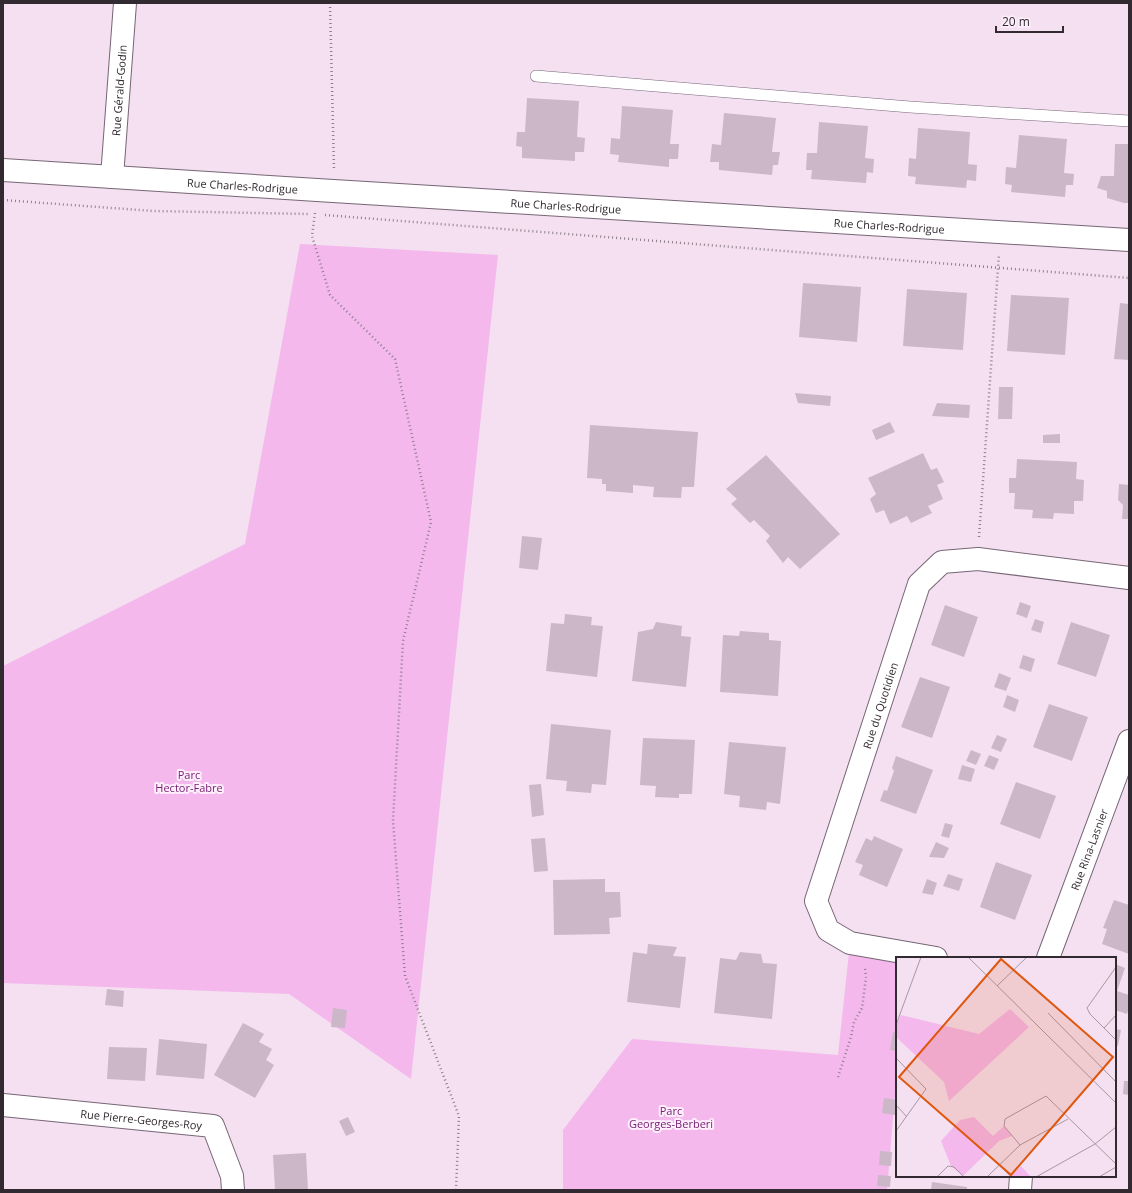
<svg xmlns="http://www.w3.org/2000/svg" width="1132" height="1193" font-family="'Open Sans',sans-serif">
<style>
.green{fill:#f4b8ed}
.building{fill:#cbb7c8}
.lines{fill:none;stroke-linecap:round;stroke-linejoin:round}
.service-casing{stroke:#776675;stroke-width:12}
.minor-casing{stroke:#776675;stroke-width:24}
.tertiary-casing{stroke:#776675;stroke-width:24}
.path{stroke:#8d808b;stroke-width:2.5;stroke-dasharray:1 3;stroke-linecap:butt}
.service{stroke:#fff;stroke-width:11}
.minor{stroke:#fff;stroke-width:22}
.tertiary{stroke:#fff;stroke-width:22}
.labels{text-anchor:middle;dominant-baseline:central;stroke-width:4;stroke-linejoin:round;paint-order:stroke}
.street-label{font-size:11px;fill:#312a30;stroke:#ffeffd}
.park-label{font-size:11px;fill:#792174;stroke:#ffeffd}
.inset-road{fill:none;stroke:#a697a4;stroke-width:1}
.view{fill:#df570e;fill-opacity:0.15;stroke:#df570e;stroke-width:2}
.inset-edge{fill:none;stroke:#312a30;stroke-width:2}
</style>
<rect width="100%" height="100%" fill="#f4e0f1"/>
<g class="green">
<polygon points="300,244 498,255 411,1079 289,994 3,983 3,666 245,544"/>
<polygon points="850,943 897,958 897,1071 887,1190 563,1190 563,1130 632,1039 838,1055"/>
</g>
<g class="building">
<polygon points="527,98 579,101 577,137 585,138 584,152 575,152 575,161 522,158 522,147 516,146 517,132 525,132"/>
<polygon points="622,106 673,110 670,144 679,144 678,159 669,159 669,167 618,162 619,155 610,154 611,138 620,139"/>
<polygon points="724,113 776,118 772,152 780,152 778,165 773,165 772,175 719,170 719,162 710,162 712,144 721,145"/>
<polygon points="819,122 868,126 865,158 874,159 873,173 867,172 866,183 811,179 812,170 806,170 807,153 817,153"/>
<polygon points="918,128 970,132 968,164 977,165 976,181 967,180 966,188 915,184 916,177 908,176 909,158 916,159"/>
<polygon points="1019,135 1067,139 1064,173 1074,174 1073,185 1066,185 1065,197 1011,192 1012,185 1005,184 1006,167 1016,168"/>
<polygon points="1115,144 1129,144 1129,203 1124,203 1107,198 1107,191 1097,188 1101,176 1114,176"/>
<polygon points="803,283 861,287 857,342 799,337"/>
<polygon points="907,289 967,293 963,350 903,346"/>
<polygon points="1011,295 1069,298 1065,355 1007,351"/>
<polygon points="1120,303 1129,304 1129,360 1114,359"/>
<polygon points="999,387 1013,387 1012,419 998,419"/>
<polygon points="795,393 831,396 830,406 798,403"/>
<polygon points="937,403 970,405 969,418 932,416"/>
<polygon points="890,422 895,432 876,440 872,430"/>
<polygon points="590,425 698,432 694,487 682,487 681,498 653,497 654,487 633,485 633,493 606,491 606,484 602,484 602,479 587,478"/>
<polygon points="1060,434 1060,443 1043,443 1043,435"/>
<polygon points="923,453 931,470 937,468 944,482 937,485 943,499 928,506 932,513 911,523 907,516 890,524 884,510 876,513 870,499 876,494 868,478"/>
<polygon points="766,455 840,534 800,569 788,557 783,563 766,541 770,536 754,520 750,523 731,504 737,499 726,489"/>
<polygon points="1017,459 1077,462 1076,479 1084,480 1083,501 1074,501 1074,514 1054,513 1053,519 1032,518 1033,510 1014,509 1015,493 1009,493 1009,478 1016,478"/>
<polygon points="1119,484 1129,485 1129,519 1122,519 1123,505 1118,500"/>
<polygon points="522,536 542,538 538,570 519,568"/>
<polygon points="1020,602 1031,606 1027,618 1016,614"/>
<polygon points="945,605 978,617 964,657 931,645"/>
<polygon points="565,614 592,617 591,625 603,626 597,677 546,671 551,623 564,624"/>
<polygon points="1035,619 1044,622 1041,633 1031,630"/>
<polygon points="656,622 682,626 681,636 691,637 686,687 632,681 638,632 653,629"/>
<polygon points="1071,622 1110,635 1096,677 1057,664"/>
<polygon points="740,631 769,633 769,640 781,641 778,696 720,692 723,635 739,636"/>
<polygon points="1023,655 1035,659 1031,672 1019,668"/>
<polygon points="999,673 1011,678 1006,691 994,687"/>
<polygon points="920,677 950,687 932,738 901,727"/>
<polygon points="1007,695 1019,700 1015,712 1003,707"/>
<polygon points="1049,704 1088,717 1072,761 1033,747"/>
<polygon points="551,724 611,730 606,785 592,784 591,793 566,791 567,781 546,779"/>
<polygon points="997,735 1007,739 1001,752 991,748"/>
<polygon points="643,738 695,740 692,794 679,794 679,798 655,797 656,786 640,785"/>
<polygon points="729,742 786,747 780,804 767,802 766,810 739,807 740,796 724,794"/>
<polygon points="971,750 981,754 976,765 966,761"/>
<polygon points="989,755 999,759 994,770 984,766"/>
<polygon points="896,756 933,770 916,814 880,801 884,790 887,791 894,771 892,768"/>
<polygon points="962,765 975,769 971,782 958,779"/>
<polygon points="1016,782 1056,796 1040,839 1000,824"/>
<polygon points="541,784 544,815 532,817 529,785"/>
<polygon points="945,823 953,825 949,838 941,836"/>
<polygon points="874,836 903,849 887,887 859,875 863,865 855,862 866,838 872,841"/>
<polygon points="545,838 548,871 534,872 531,839"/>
<polygon points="936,842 949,848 944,858 929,857"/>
<polygon points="996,862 1032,875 1015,920 980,907"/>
<polygon points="948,874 963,879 959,891 943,886"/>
<polygon points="605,879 605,892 620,892 621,917 609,918 610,934 554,935 553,880"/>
<polygon points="927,879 937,883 933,895 922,893"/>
<polygon points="1114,900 1129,905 1129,954 1102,944 1107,929 1103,928"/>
<polygon points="648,944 677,947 673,956 686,957 680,1008 627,1002 633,952 647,954"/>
<polygon points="740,952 761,954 763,963 777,964 772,1019 714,1013 720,958 736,960"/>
<polygon points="1115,964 1125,968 1117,991 1129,995 1129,1008 1127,1014 1115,1010"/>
<polygon points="107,989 124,991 123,1007 105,1005"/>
<polygon points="333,1008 347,1010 345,1028 331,1027"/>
<polygon points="243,1023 264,1034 259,1042 272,1049 266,1060 274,1065 255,1098 214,1075"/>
<polygon points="1115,1029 1121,1030 1118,1046 1115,1045"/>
<polygon points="893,1032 897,1033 897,1051 890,1050"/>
<polygon points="159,1039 207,1044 204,1079 156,1075"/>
<polygon points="109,1047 147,1048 145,1081 107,1079"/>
<polygon points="1124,1081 1129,1081 1129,1095 1123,1094"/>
<polygon points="884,1098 897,1100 895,1115 882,1113"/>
<polygon points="348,1117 355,1132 346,1136 339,1121"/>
<polygon points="880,1151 892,1152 891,1166 879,1165"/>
<polygon points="306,1153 308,1190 275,1190 273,1155"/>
<polygon points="878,1175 891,1176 890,1187 877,1186"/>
<polygon points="932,1182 967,1187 967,1190 931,1190"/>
</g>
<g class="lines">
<defs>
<polyline id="service" points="536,76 910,107 1129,121"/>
<g id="minor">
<path id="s1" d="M 112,177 L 125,3"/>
<path id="s2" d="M 936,958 L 850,943 L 828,930 L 816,901 L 919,584 L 942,562 L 978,559 L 1129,578"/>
<path id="s3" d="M 1048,958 L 1129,741"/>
<path id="s4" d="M 3,1105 L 213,1126 L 232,1176 L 233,1190"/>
<polyline points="1020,1190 1021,1176"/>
</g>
<g id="tertiary">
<path id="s5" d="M 3,170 L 317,190 L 1129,240"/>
</g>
</defs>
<use href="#service" class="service-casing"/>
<use href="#minor" class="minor-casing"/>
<use href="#tertiary" class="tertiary-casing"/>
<g class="path">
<polyline points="330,3 334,170"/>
<polyline points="3,200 153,211 310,214"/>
<polyline points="315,213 312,236 330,295 395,359 431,522 403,641 393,821 405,976 459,1116 456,1190"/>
<polyline points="325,215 1129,278"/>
<polyline points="979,537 999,254"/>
<polyline points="838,1077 851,1037 854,1022 862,1008 866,978 865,968"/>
</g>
<use href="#service" class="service"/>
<use href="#minor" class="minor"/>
<use href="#tertiary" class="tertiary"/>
</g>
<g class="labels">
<g class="street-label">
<text stroke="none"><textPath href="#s1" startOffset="87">Rue Gérald-Godin</textPath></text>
<text stroke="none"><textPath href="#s5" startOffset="240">Rue Charles-Rodrigue</textPath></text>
<text stroke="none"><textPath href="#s5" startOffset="564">Rue Charles-Rodrigue</textPath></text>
<text stroke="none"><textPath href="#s5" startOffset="888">Rue Charles-Rodrigue</textPath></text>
<text stroke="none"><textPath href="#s2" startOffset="350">Rue du Quotidien</textPath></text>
<text stroke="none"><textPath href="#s3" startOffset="116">Rue Rina-Lasnier</textPath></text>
<text stroke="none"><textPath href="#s4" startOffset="139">Rue Pierre-Georges-Roy</textPath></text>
</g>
<g class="park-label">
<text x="189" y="774">Parc<tspan x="189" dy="13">Hector-Fabre</tspan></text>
<text x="671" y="1110">Parc<tspan x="671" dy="13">Georges-Berberi</tspan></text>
</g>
</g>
<g transform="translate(896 957)">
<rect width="220" height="220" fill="#f4e0f1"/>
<path d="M 114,52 L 133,70 L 53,144 L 48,125 L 0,80 L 0,68 L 5,58 L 83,77 ZM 78,160 L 97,179 L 108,169 L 116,179 L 103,184 L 67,219 L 55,209 L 45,184 L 64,163 ZM 125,209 L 135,220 L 114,220 Z" fill="#f4b8ed"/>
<path class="inset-road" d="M 72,0 L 220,146M 220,10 L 191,51 L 194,57 L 220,83M 101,29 L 131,0M 152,56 L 220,125M 0,68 L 25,0M 208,71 L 220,58M 0,101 L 30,132 L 0,174M 0,148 L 11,160M 124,188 L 108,169 L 109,162 L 150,139 L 220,207M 104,208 L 115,220M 41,220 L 52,209 L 58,210 L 68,220M 91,220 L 124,188 L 172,162M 140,220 L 199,187 L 220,170M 203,220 L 220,210"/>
<path class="view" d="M 105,2 L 217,100 L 115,218 L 3,120 Z"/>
<rect width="220" height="220" class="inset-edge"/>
</g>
<rect width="1132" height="1193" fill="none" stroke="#312a30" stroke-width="8"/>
<path d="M996 26v6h67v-6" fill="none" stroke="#312a30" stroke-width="2"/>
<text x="1002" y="26" font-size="12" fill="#312a30" stroke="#ffeffd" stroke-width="3" paint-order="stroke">20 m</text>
</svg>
